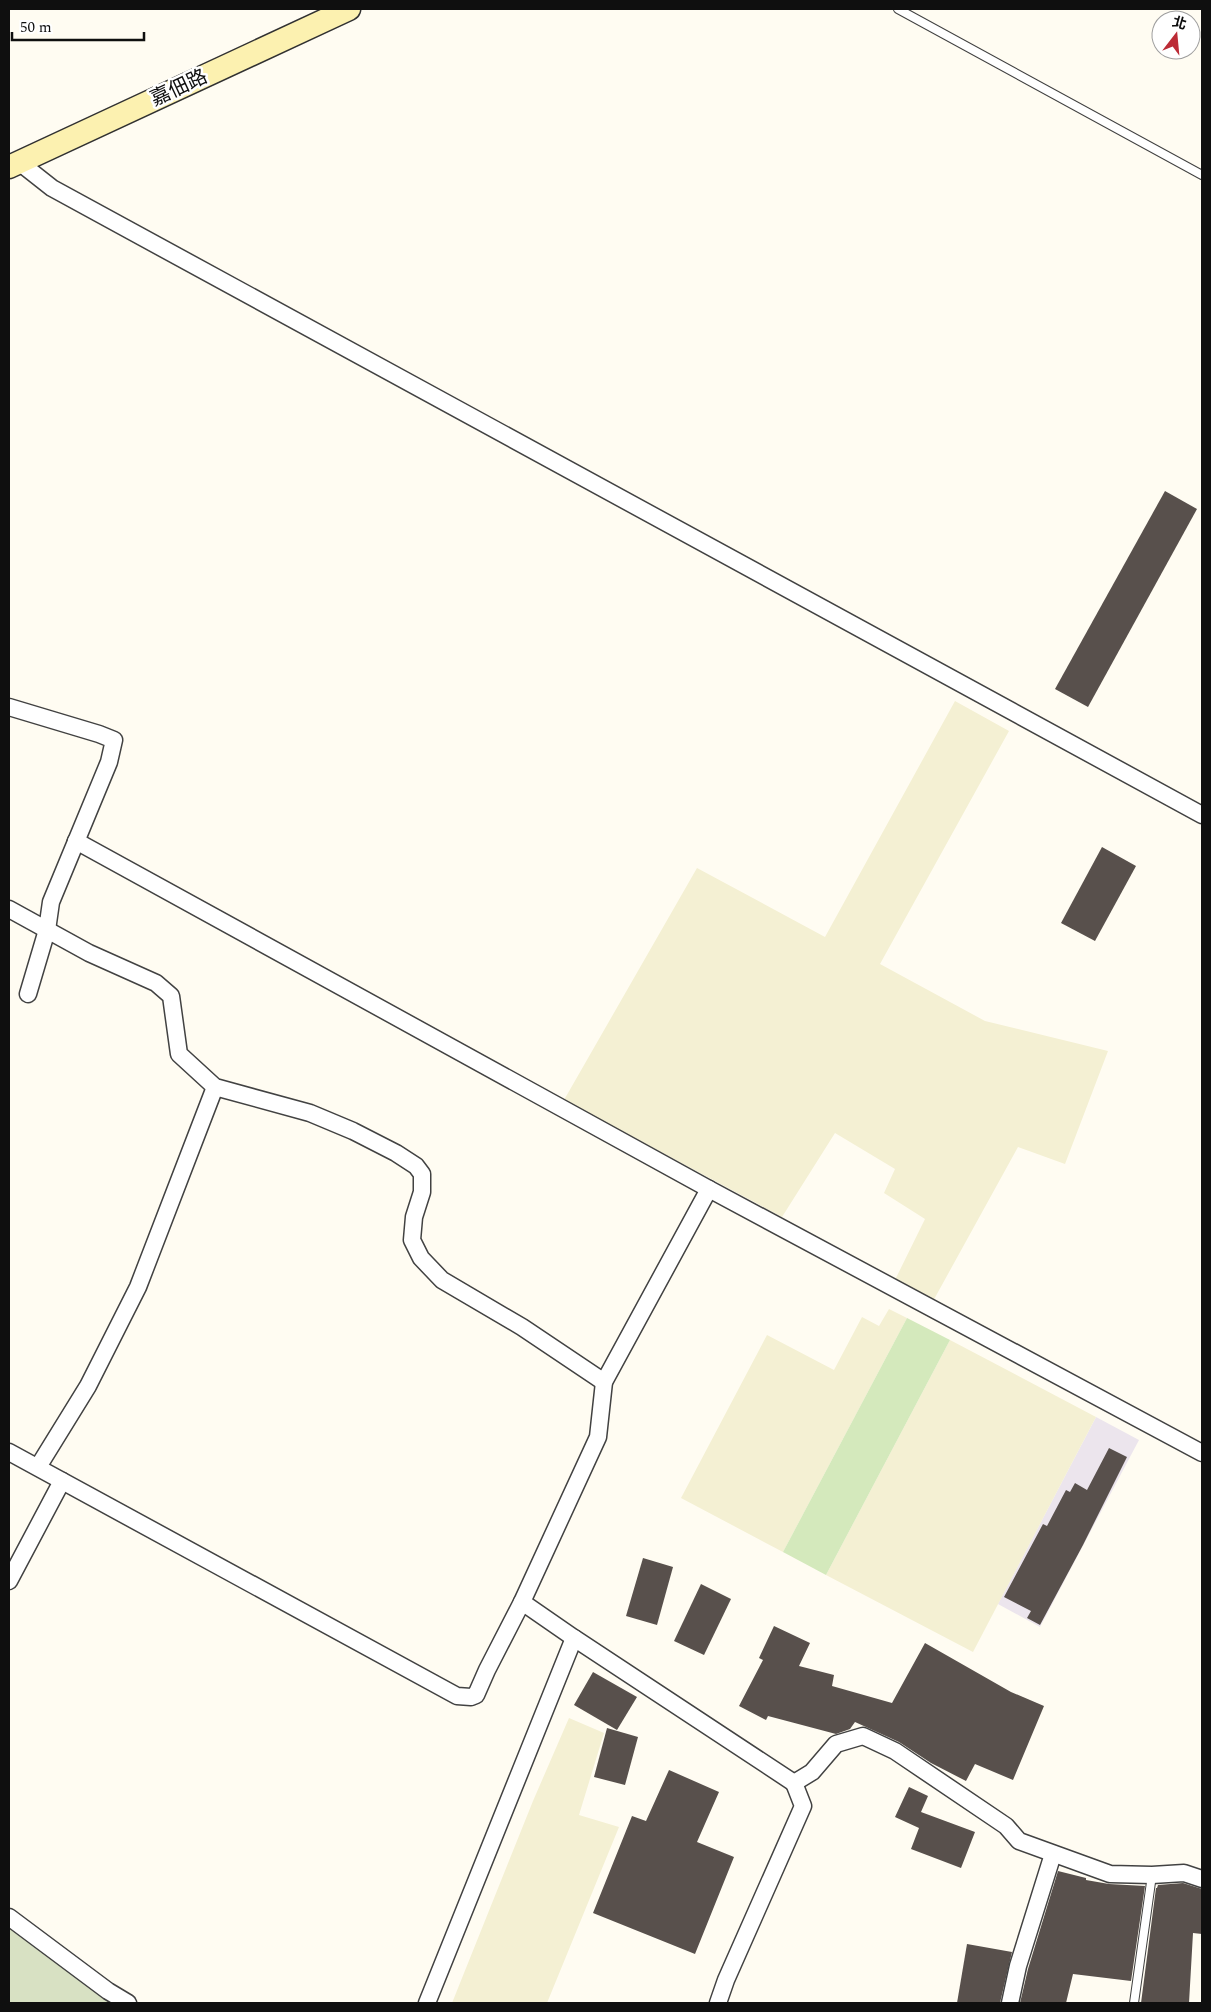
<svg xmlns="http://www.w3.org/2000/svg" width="1211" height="2012" font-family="Spectral,'Noto Sans TC',serif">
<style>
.industrial{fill:#ece5ed}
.farmland{fill:#f4f0d3}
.green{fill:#d4e9bc}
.cemetery{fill:#d8e1c3}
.building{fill:#58504c}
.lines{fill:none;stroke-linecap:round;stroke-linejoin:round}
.lane-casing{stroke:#424242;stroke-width:10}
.street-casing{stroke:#424242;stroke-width:19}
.secondary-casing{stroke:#313131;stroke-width:25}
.lane{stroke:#fff;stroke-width:8}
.street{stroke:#fff;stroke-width:16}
.secondary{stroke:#fcf1b0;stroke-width:22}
.labels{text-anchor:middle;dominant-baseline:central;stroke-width:5;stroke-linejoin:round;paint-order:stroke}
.street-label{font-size:20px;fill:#0f0f0f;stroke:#fff}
</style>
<rect width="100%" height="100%" fill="#fffcf2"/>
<polygon class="industrial" points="1096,1417 1139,1440 1040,1627 998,1604"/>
<g class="farmland">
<polygon points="955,701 1009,731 880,964 985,1021 1108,1051 1065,1164 1018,1147 932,1303 893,1284 925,1219 884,1193 895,1169 835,1133 782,1217 564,1100 697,868 825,937"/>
<polygon points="889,1309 907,1318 783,1552 681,1498 767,1335 834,1370 862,1317 879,1326"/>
<polygon points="950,1340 1096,1417 973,1652 826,1575"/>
<polygon points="569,1718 604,1733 579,1815 619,1827 547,2003 452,2003 533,1801"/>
</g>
<polygon class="green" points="907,1318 950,1340 826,1575 783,1552"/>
<polygon class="cemetery" points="9,1909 127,1998 136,2003 9,2003"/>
<g class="building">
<polygon points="1165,491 1197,509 1088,707 1055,689"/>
<polygon points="1102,847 1136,866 1095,941 1061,923"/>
<polygon points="1109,1448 1127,1457 1083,1545 1040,1625 1027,1618 1031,1611 1004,1597 1043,1524 1047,1526 1066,1490 1070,1492 1075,1483 1087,1490"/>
<polygon points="643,1558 673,1567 657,1625 626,1616"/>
<polygon points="701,1584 731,1599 704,1655 674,1641"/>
<polygon points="774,1626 810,1643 799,1666 834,1675 832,1686 892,1703 925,1643 1011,1692 1044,1706 1013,1780 975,1764 966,1781 931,1763 899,1742 855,1722 850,1729 836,1734 768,1716 766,1720 739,1706 763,1660 759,1658"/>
<polygon points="593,1672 637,1697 617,1730 574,1705"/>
<polygon points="607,1728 638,1737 625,1785 594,1777"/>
<polygon points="669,1770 719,1792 697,1842 734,1857 695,1954 593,1913 632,1816 646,1821"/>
<polygon points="909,1787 928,1796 921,1812 975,1832 961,1868 911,1849 919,1828 895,1817"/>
<polygon points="1058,1871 1086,1878 1086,1880 1109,1884 1145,1886 1131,1981 1073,1974 1066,2003 1020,2003 1028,1969"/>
<polygon points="1183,1883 1202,1889 1202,1934 1193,1933 1189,2003 1141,2003 1156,1888 1157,1888 1158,1885"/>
<polygon points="967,1944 1012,1952 1000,2003 957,2003"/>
</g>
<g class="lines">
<defs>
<g id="lane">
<polyline points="898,9 1202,175"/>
<polyline points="1134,2003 1152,1875"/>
</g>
<g id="street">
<polyline points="19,162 52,188 1202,815"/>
<polyline points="9,707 99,734 114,740 109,762 51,902 47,930 28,994"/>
<polyline points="76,841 709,1189 1202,1453"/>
<polyline points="9,909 89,953 156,983 171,996 179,1054 215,1087 310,1113 353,1131 396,1153 416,1166 422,1174 422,1192 414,1217 412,1240 421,1258 442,1280 522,1327 604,1382"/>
<polyline points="709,1189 604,1382 598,1437 522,1602 574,1638 794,1783 812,1772 836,1744 863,1736 895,1751 1006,1826 1019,1841 1110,1874 1152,1875 1184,1873 1202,1879"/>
<polyline points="9,1452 457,1696 471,1697 476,1695 487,1670 522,1602"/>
<polyline points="38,1467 88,1386 138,1287 215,1087"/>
<polyline points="9,1581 62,1481"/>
<polyline points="9,1917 108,1991 128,2003"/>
<polyline points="427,2003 574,1638"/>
<polyline points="718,2003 726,1980 803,1806 794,1783"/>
<polyline points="1010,2003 1018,1966 1053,1854"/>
</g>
<polyline id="secondary" points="9,167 349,9"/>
</defs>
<use href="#lane" class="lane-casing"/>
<use href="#street" class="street-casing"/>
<use href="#secondary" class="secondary-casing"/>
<use href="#lane" class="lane"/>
<use href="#street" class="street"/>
<use href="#secondary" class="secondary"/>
</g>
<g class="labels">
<g class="street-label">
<text transform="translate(179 88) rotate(-25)">嘉佃路</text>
</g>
</g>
<rect width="1211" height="2012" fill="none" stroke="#0f0f0f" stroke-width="20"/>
<g transform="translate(1176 35) rotate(16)"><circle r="24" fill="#ffffff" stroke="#9f9f9f"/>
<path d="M0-4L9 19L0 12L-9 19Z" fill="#bc2b36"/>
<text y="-8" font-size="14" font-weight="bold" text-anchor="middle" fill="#0f0f0f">北</text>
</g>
<path d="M12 32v8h132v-8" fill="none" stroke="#0f0f0f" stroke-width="2.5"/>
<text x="20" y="32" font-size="15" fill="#0f0f0f" stroke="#ffffff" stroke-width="4" paint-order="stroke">50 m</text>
</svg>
